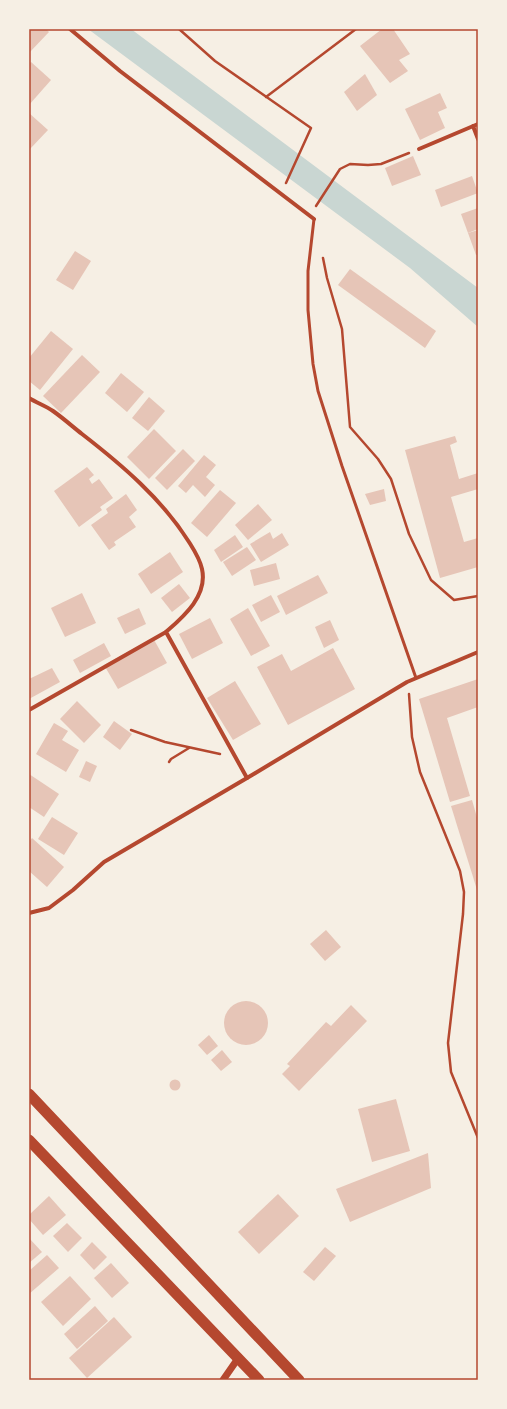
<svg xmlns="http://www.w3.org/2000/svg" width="507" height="1409" font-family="'Playfair Display',serif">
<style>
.water{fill:#c9d6d2}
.building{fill:#e6c5b7}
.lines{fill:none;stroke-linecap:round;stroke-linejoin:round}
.path{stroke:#b5482f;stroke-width:2.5}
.service{stroke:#b5482f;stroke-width:3}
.minor{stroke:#b5482f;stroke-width:4}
.tertiary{stroke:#b5482f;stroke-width:7}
.trunk{stroke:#b5482f;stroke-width:11}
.neatline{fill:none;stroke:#b5482f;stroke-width:1.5}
</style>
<rect width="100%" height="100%" fill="#f6efe4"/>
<polygon class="water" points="88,29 131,29 478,288 478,327 410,268"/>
<g class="building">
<polygon points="29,29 46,29 49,32 29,53"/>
<polygon points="382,29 393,29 410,54 399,60 408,71 390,83 360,46"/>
<polygon points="31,62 51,80 29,105 29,64"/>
<polygon points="365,74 377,95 357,111 344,92"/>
<polygon points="440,93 447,108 438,112 445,128 420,140 405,109"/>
<polygon points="29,113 48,130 30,149 29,148"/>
<polygon points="413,156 421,175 392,186 385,168"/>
<polygon points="472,176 478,193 441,207 435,190"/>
<polygon points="478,208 478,229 468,233 461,214"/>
<polygon points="478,230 478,255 476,255 468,233"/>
<polygon points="75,251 91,261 73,290 56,280"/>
<polygon points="350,269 436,331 425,348 338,285"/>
<polygon points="51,331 73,349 40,390 29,381 29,358"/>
<polygon points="82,355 100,372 61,413 43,396"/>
<polygon points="121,373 144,392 127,412 105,393"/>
<polygon points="149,397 165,411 148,431 132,418"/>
<polygon points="154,429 176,451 149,479 127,457"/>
<polygon points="455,436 457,442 450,445 459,479 478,473 478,489 451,497 464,542 478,538 478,567 440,578 405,450"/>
<polygon points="183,449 195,461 167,490 155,478"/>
<polygon points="204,455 216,465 206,477 215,485 205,497 193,485 186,493 178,486"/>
<polygon points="87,467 94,475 89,479 92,484 99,479 113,498 100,507 102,510 79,527 54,491"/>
<polygon points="384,489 386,501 370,505 365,494"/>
<polygon points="220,490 236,503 207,537 191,523"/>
<polygon points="126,494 137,510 129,517 136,527 114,542 116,545 109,550 91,525 108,513 106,509"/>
<polygon points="258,504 272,520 248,540 235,525"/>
<polygon points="270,532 273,539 282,533 289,545 261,562 250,544"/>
<polygon points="235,535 243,547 221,562 214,550"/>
<polygon points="247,547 256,560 232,576 223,562"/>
<polygon points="170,552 183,572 151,594 138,574"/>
<polygon points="276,563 280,579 254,586 250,570"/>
<polygon points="318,575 328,593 286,615 277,596"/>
<polygon points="179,584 190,598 172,612 161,598"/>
<polygon points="82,593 96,623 65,637 51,608"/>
<polygon points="271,595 280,612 261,622 252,605"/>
<polygon points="139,608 146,624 125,634 117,618"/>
<polygon points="248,608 270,646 251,656 230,619"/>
<polygon points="210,618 223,643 192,659 179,634"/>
<polygon points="330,620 339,640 324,648 315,627"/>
<polygon points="153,638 167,663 118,689 104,665"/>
<polygon points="104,643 111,656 80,673 73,660"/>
<polygon points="333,648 355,689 288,725 257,667 282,654 291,671"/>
<polygon points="52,668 60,682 29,699 29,679"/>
<polygon points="478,679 478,707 447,718 470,796 450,802 419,699"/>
<polygon points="235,681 261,724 233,740 207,698"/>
<polygon points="77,701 101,725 84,743 60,719"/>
<polygon points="114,721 132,734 120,750 103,737"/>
<polygon points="54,723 68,731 62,740 79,750 66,772 36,754"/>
<polygon points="86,761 97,766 90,782 79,777"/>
<polygon points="29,774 59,794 44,817 29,807"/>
<polygon points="472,800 478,821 478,893 451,806"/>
<polygon points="52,817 78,833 64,855 38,839"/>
<polygon points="32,838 64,867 47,887 29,871 29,842"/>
<polygon points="326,930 341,947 325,961 310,944"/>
<circle cx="246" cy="1023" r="22"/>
<polygon points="351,1005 367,1021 299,1091 282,1074 290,1066 287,1064 326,1022 331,1026"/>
<polygon points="209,1035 218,1046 207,1055 198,1045"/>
<polygon points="222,1050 232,1062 221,1071 211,1060"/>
<circle cx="175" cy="1085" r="5.5"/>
<polygon points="396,1099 410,1151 372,1162 358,1109"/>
<polygon points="428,1153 431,1188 350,1222 336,1189"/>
<polygon points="278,1194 299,1216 259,1254 238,1232"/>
<polygon points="49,1196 66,1215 43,1235 29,1219 29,1215"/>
<polygon points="67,1223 82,1238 68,1252 53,1236"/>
<polygon points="29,1238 42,1252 29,1263"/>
<polygon points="92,1242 107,1257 94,1270 80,1255"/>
<polygon points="325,1247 336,1256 314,1281 303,1272"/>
<polygon points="47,1255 59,1268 29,1294 29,1271"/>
<polygon points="111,1263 129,1283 112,1298 94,1278"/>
<polygon points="70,1276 91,1299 63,1326 41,1302"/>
<polygon points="95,1306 108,1321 77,1349 64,1334"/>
<polygon points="114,1317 132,1337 87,1378 69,1358"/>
</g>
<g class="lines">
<g class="path">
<polyline points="179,29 215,61 311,128 286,183"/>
<polyline points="266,97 356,29"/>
<polyline points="316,206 340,169 350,164 368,165 381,164 409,153"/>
<polyline points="323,258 327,278 342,329 350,427 378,459 391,479 409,534 431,580 454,600 478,596"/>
<polyline points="409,694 412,737 420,772 460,871 464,892 463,914 448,1043 451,1072 478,1138"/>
<polyline points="131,730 165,742 220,754"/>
<polyline points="169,762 171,759 189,748"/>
</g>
<polyline class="service" points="314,219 308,271 308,310 313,364 318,391 342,466 416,678"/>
<g class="minor">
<polyline points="70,29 120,71 314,219"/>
<polyline points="473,126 478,139"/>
<polyline points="419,149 478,124"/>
<path d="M 29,398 C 37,403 46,406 53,411 C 63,418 73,427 82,434 C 122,465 162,499 189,542 C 194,550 200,559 202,569 C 208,596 183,617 166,632 L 247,778"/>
<polyline points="29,710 166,632"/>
<polyline points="29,913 49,908 73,890 104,862 247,778 407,682 478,652"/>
</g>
<polyline class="tertiary" points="223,1380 239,1357"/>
<g class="trunk">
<polyline points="29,1094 299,1380"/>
<polyline points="29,1140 259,1380"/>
</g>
</g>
<rect width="507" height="1409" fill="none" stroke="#f6efe4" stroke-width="60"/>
<rect x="30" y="30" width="447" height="1349" class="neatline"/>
</svg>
